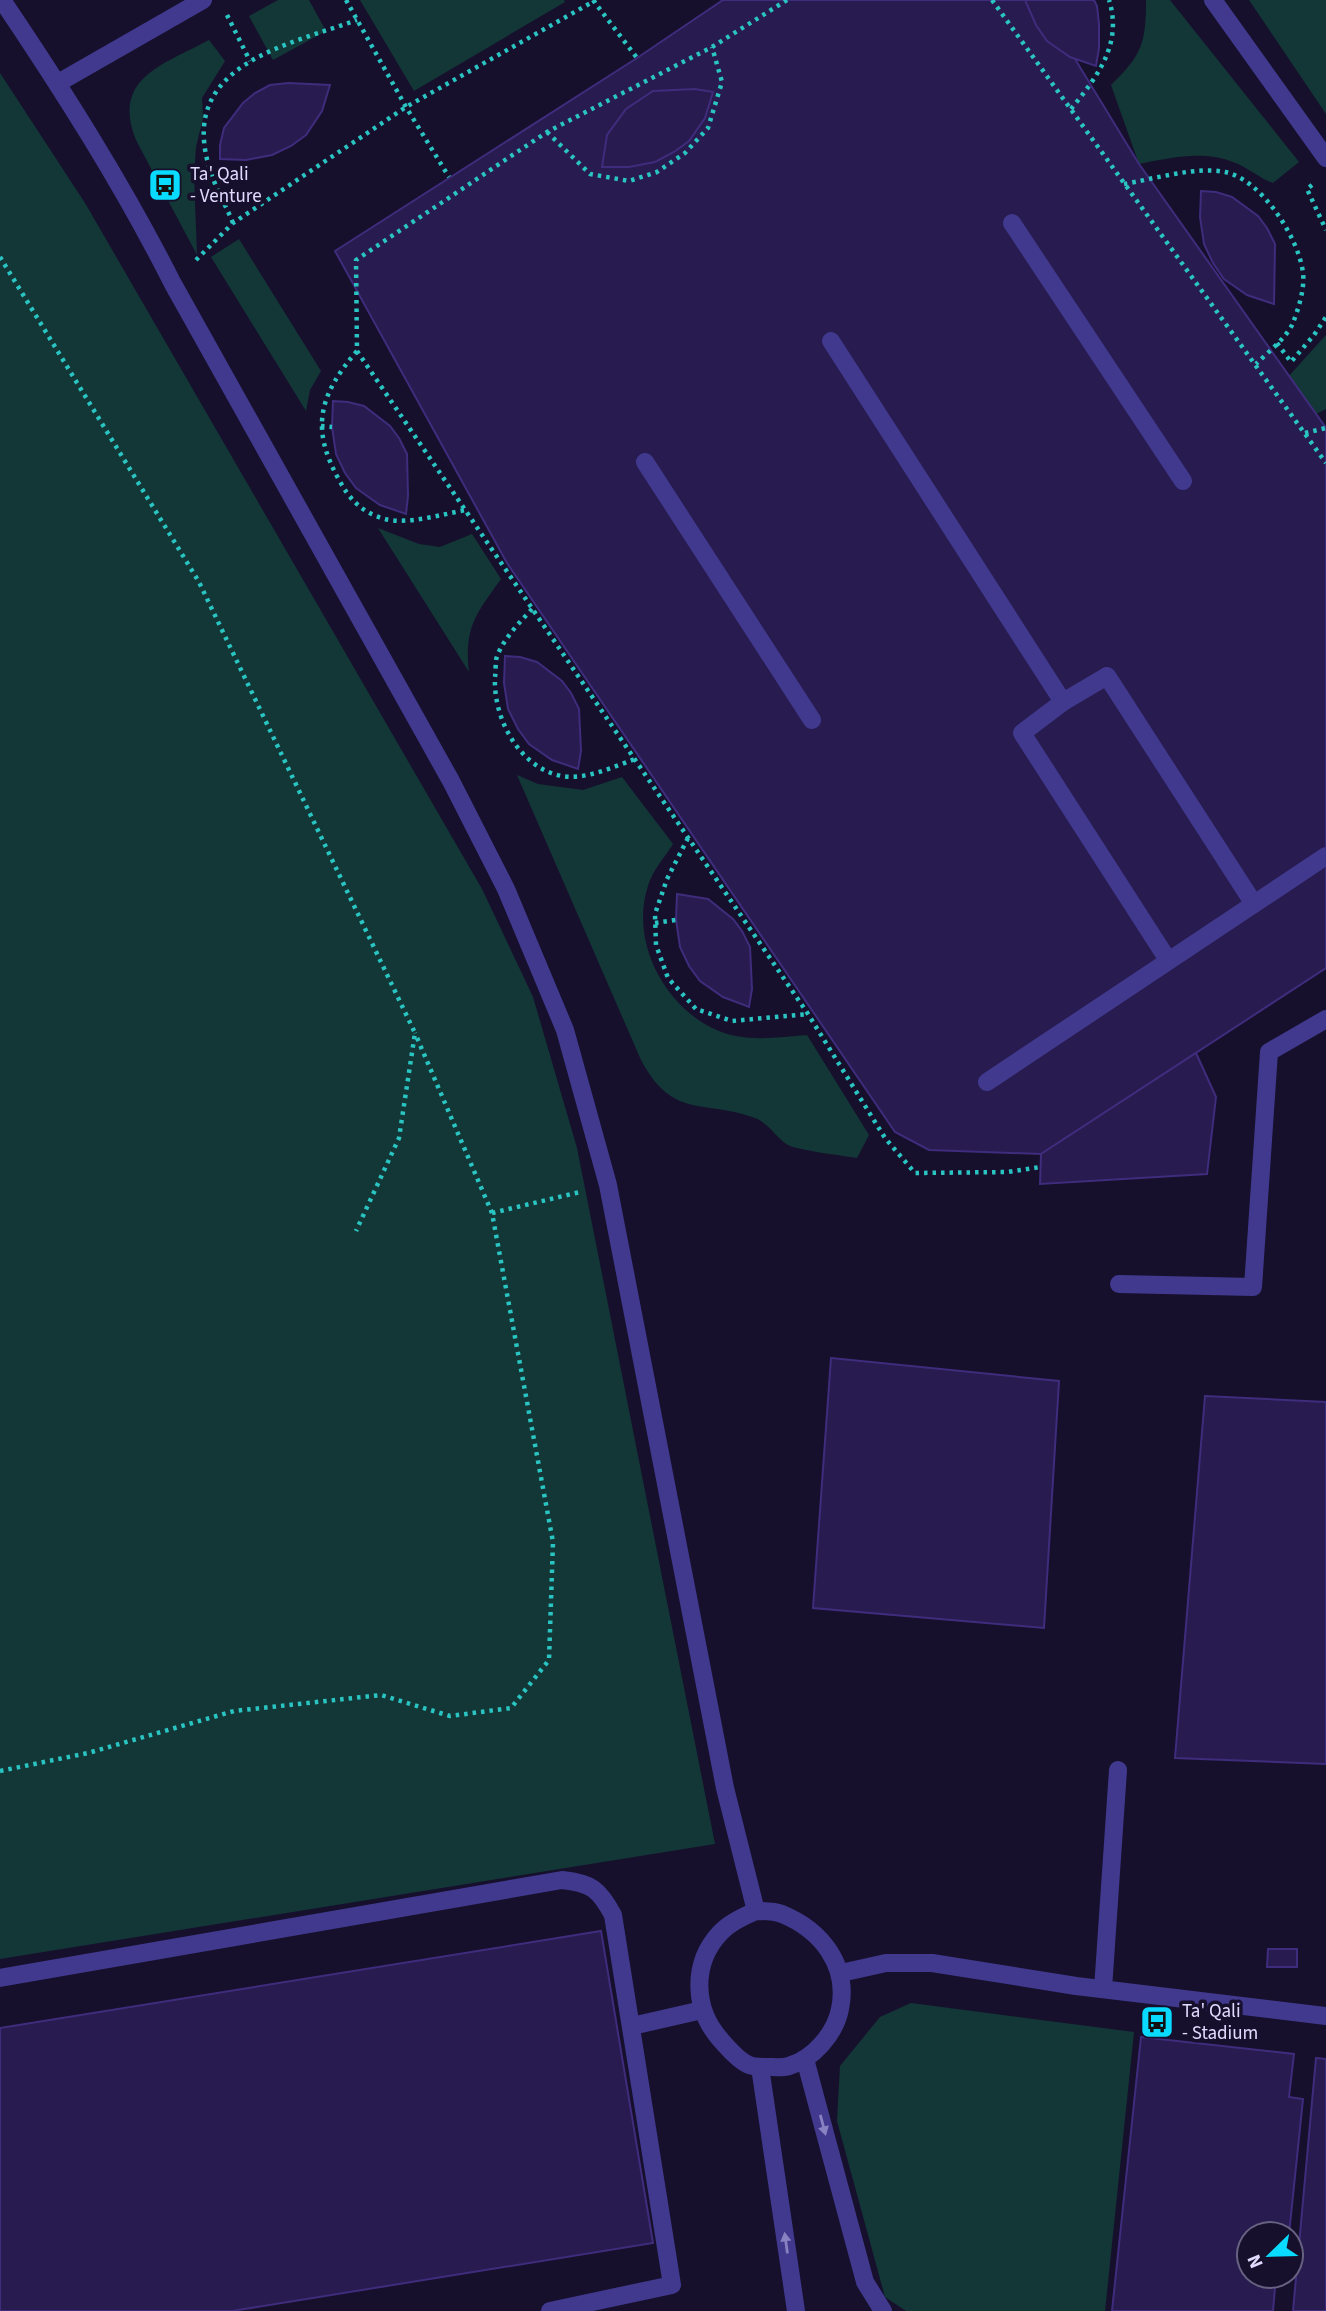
<svg xmlns="http://www.w3.org/2000/svg" width="1326" height="2311" font-family="'Source Sans 3',sans-serif">
<style>
.green{fill:#133737}
.building{fill:#281b4f;stroke:#3f2c7c;stroke-width:2}
.lines{fill:none;stroke-linecap:round;stroke-linejoin:round}
.path{stroke:#2ac5c2;stroke-width:4.5;stroke-dasharray:3.5 5;stroke-linecap:butt}
.minor{stroke:#40398e;stroke-width:18}
.oneway{fill:#8882c1}
.labels{text-anchor:middle;dominant-baseline:central;stroke-width:7;stroke-linejoin:round;paint-order:stroke}
.poi-label{font-size:19px;fill:#e1dcff;stroke:#16102d;text-anchor:start}
</style>
<rect width="100%" height="100%" fill="#16102d"/>
<g class="green">
<polygon points="278,0 309,0 326,31 273,60 249,16"/>
<polygon points="360,0 564,0 565,2 414,91"/>
<path d="M 1146,0 L 1170,0 L 1299,162 L 1273,183 C 1259,178 1247,167 1233,162 C 1203,150 1170,158 1139,164 L 1111,85 C 1142,55 1146,43 1146,0 Z"/>
<polygon points="1249,0 1326,0 1326,114"/>
<path d="M 209,40 L 225,61 L 202,98 L 203,118 L 196,147 L 194,176 L 197,255 L 137,142 C 110,78 163,65 209,40 Z"/>
<polygon points="0,73 85,203 482,889 533,997 577,1148 715,1844 0,1959"/>
<polygon points="239,239 321,371 310,390 306,411 211,257"/>
<polygon points="1326,335 1326,409 1314,415 1287,378"/>
<path d="M 378,528 L 419,544 L 440,547 L 472,534 L 501,579 C 476,614 464,627 469,672 Z"/>
<path d="M 517,775 L 538,784 L 583,790 L 622,777 L 673,844 C 665,857 652,871 648,886 C 628,946 671,1019 731,1035 C 756,1041 782,1037 807,1035 L 869,1135 L 857,1158 C 844,1156 797,1150 788,1145 C 775,1137 770,1124 755,1118 C 703,1099 673,1120 641,1060 Z"/>
<polygon points="911,2003 1134,2032 1105,2311 906,2311 885,2297 837,2121 840,2066 880,2017"/>
</g>
<g class="building">
<polygon points="723,0 1039,0 1139,164 1326,428 1326,968 1041,1154 929,1150 895,1132 507,563 335,251 637,58"/>
<polygon points="1025,0 1094,0 1097,6 1099,24 1099,48 1096,66 1070,57 1047,41 1036,25"/>
<polygon points="288,83 330,85 322,111 306,135 291,146 272,155 246,160 220,159 220,145 224,128 243,103 255,93 270,85"/>
<polygon points="695,89 713,92 705,118 689,141 674,152 655,162 629,167 602,167 607,135 626,109 653,91"/>
<polygon points="1201,191 1216,192 1232,197 1258,216 1267,228 1275,244 1274,304 1247,295 1224,279 1213,263 1204,244 1200,217"/>
<polygon points="333,401 348,402 364,406 390,426 399,438 407,454 408,496 406,514 380,505 356,488 345,473 336,454 332,427"/>
<polygon points="505,656 520,657 537,662 562,681 571,693 579,709 581,751 578,769 552,760 529,744 518,729 508,709 504,683"/>
<polygon points="677,894 708,899 733,919 742,931 750,947 752,989 749,1007 723,997 700,981 689,966 680,947 676,920"/>
<polygon points="1196,1053 1216,1097 1207,1174 1040,1184 1041,1154"/>
<polygon points="831,1358 1059,1381 1044,1628 813,1608"/>
<polygon points="1205,1396 1326,1402 1326,1764 1175,1758"/>
<polygon points="601,1931 653,2243 232,2311 0,2311 0,2028"/>
<polygon points="1268,1949 1297,1949 1297,1967 1267,1967"/>
<polygon points="1141,2037 1294,2054 1289,2097 1303,2099 1289,2234 1249,2234 1249,2276 1276,2276 1273,2311 1112,2311"/>
<polygon points="1316,2058 1326,2059 1326,2311 1293,2311"/>
</g>
<g class="lines">
<g class="path">
<polyline points="346,0 406,107 449,177"/>
<polyline points="593,0 637,58"/>
<polyline points="787,0 712,47 547,132 356,260 357,351 808,1014 885,1138 915,1173 1008,1172 1040,1167"/>
<polyline points="992,0 1326,463"/>
<polyline points="227,15 250,61"/>
<path d="M 1071,109 C 1097,77 1123,44 1109,0"/>
<polyline points="547,132 590,174 629,181 657,172 685,153 708,128 722,82 712,47"/>
<path d="M 1124,184 C 1154,179 1196,166 1225,172 C 1261,179 1299,238 1303,273 C 1305,288 1298,311 1292,325 C 1285,339 1267,353 1256,364"/>
<polyline points="1312,185 1307,189 1326,230"/>
<path d="M 233,223 C 225,203 213,184 208,163 C 181,64 288,45 357,20"/>
<polyline points="0,257 199,582 415,1033 399,1138 356,1231"/>
<polyline points="196,260 233,223 406,107 596,0"/>
<polyline points="1277,343 1291,362 1314,335 1326,317"/>
<path d="M 357,351 C 320,394 310,427 338,478 C 349,499 362,513 385,519 C 407,525 443,514 466,510"/>
<polyline points="321,426 332,427"/>
<polyline points="1305,433 1326,428"/>
<path d="M 532,609 C 519,623 505,637 497,656 C 495,662 496,671 495,677 C 493,718 519,768 562,776 C 586,780 613,767 635,759"/>
<polyline points="688,838 667,879 655,914 656,945 668,978 696,1009 732,1021 808,1014"/>
<polyline points="655,923 676,920"/>
<polyline points="492,1213 580,1192"/>
<polyline points="0,1771 88,1753 234,1711 381,1695 450,1716 511,1708 549,1660 553,1542 492,1213 415,1033"/>
</g>
<g class="minor">
<path d="M 2,0 C 64,92 123,185 173,284 L 451,781 L 506,889 L 565,1030 L 608,1185 L 725,1788 L 756,1911"/>
<polyline points="1213,0 1326,158"/>
<polyline points="58,83 203,0"/>
<polyline points="1012,223 1183,481"/>
<polyline points="831,341 1063,702"/>
<polyline points="645,462 812,720"/>
<polyline points="1168,960 1022,733 1063,702 1107,676 1254,904"/>
<polyline points="987,1082 1326,856"/>
<polyline points="1119,1284 1253,1287 1269,1052 1326,1019"/>
<path d="M 756,1911 C 764,1911 774,1911 782,1914 C 821,1930 849,1965 840,2009 C 835,2034 813,2059 789,2066 C 782,2068 774,2067 768,2067 C 761,2067 752,2067 747,2064 C 737,2059 727,2047 720,2039 C 693,2008 692,1963 720,1933 C 729,1923 744,1916 756,1911 Z"/>
<polyline points="841,1973 886,1963 932,1963 1076,1986 1326,2016"/>
<path d="M 0,1978 L 562,1880 C 591,1883 599,1889 613,1915 L 672,2285 L 550,2311"/>
<polyline points="1103,1989 1118,1770"/>
<polyline points="632,2026 702,2010"/>
<polyline points="805,2059 865,2282 883,2311"/>
<polyline points="760,2067 796,2311"/>
</g>
</g>
<defs><path id="oneway-solid" d="M-6-.8H1V-3.2L6.5 0L1 3.2V.8H-6Z" transform="scale(1.75)"/></defs>
<g class="oneway">
<use href="#oneway-solid" transform="translate(823 2125) rotate(75)"/>
<use href="#oneway-solid" transform="translate(786 2243) rotate(-98)"/>
</g>
<defs>
<symbol id="bus-square" viewBox="-11 -11 22 22"><rect x="-9" y="-9" width="18" height="18" rx="4" fill="#08dbff" stroke="#16102d"/><path d="M-5-6H5V4H4V6H2V4H-2V6H-4V4H-5ZM-3.5-4V0h7V-4ZM-3.5 1.2v1.5H-2V1.2ZM2 1.2v1.5H3.5V1.2Z" fill="#111"/></symbol>
</defs>
<g fill-rule="evenodd">
<use href="#bus-square" x="146" y="166" width="38" height="38"/>
<use href="#bus-square" x="1138" y="2003" width="38" height="38"/>
</g>
<g class="labels">
<g class="poi-label">
<text x="190" y="174">Ta' Qali<tspan x="190" dy="22">- Venture</tspan></text>
<text x="1182" y="2011">Ta' Qali<tspan x="1182" dy="22">- Stadium</tspan></text>
</g>
</g>
<g transform="translate(1270 2255) rotate(247)"><circle r="33" fill="#16102d" stroke="#676281" stroke-width="2"/>
<path d="M0-5L12 26L0 18L-12 26Z" fill="#08dbff"/>
<text y="-10" font-size="19" font-weight="bold" text-anchor="middle" fill="#e1dcff">N</text>
</g>
</svg>
